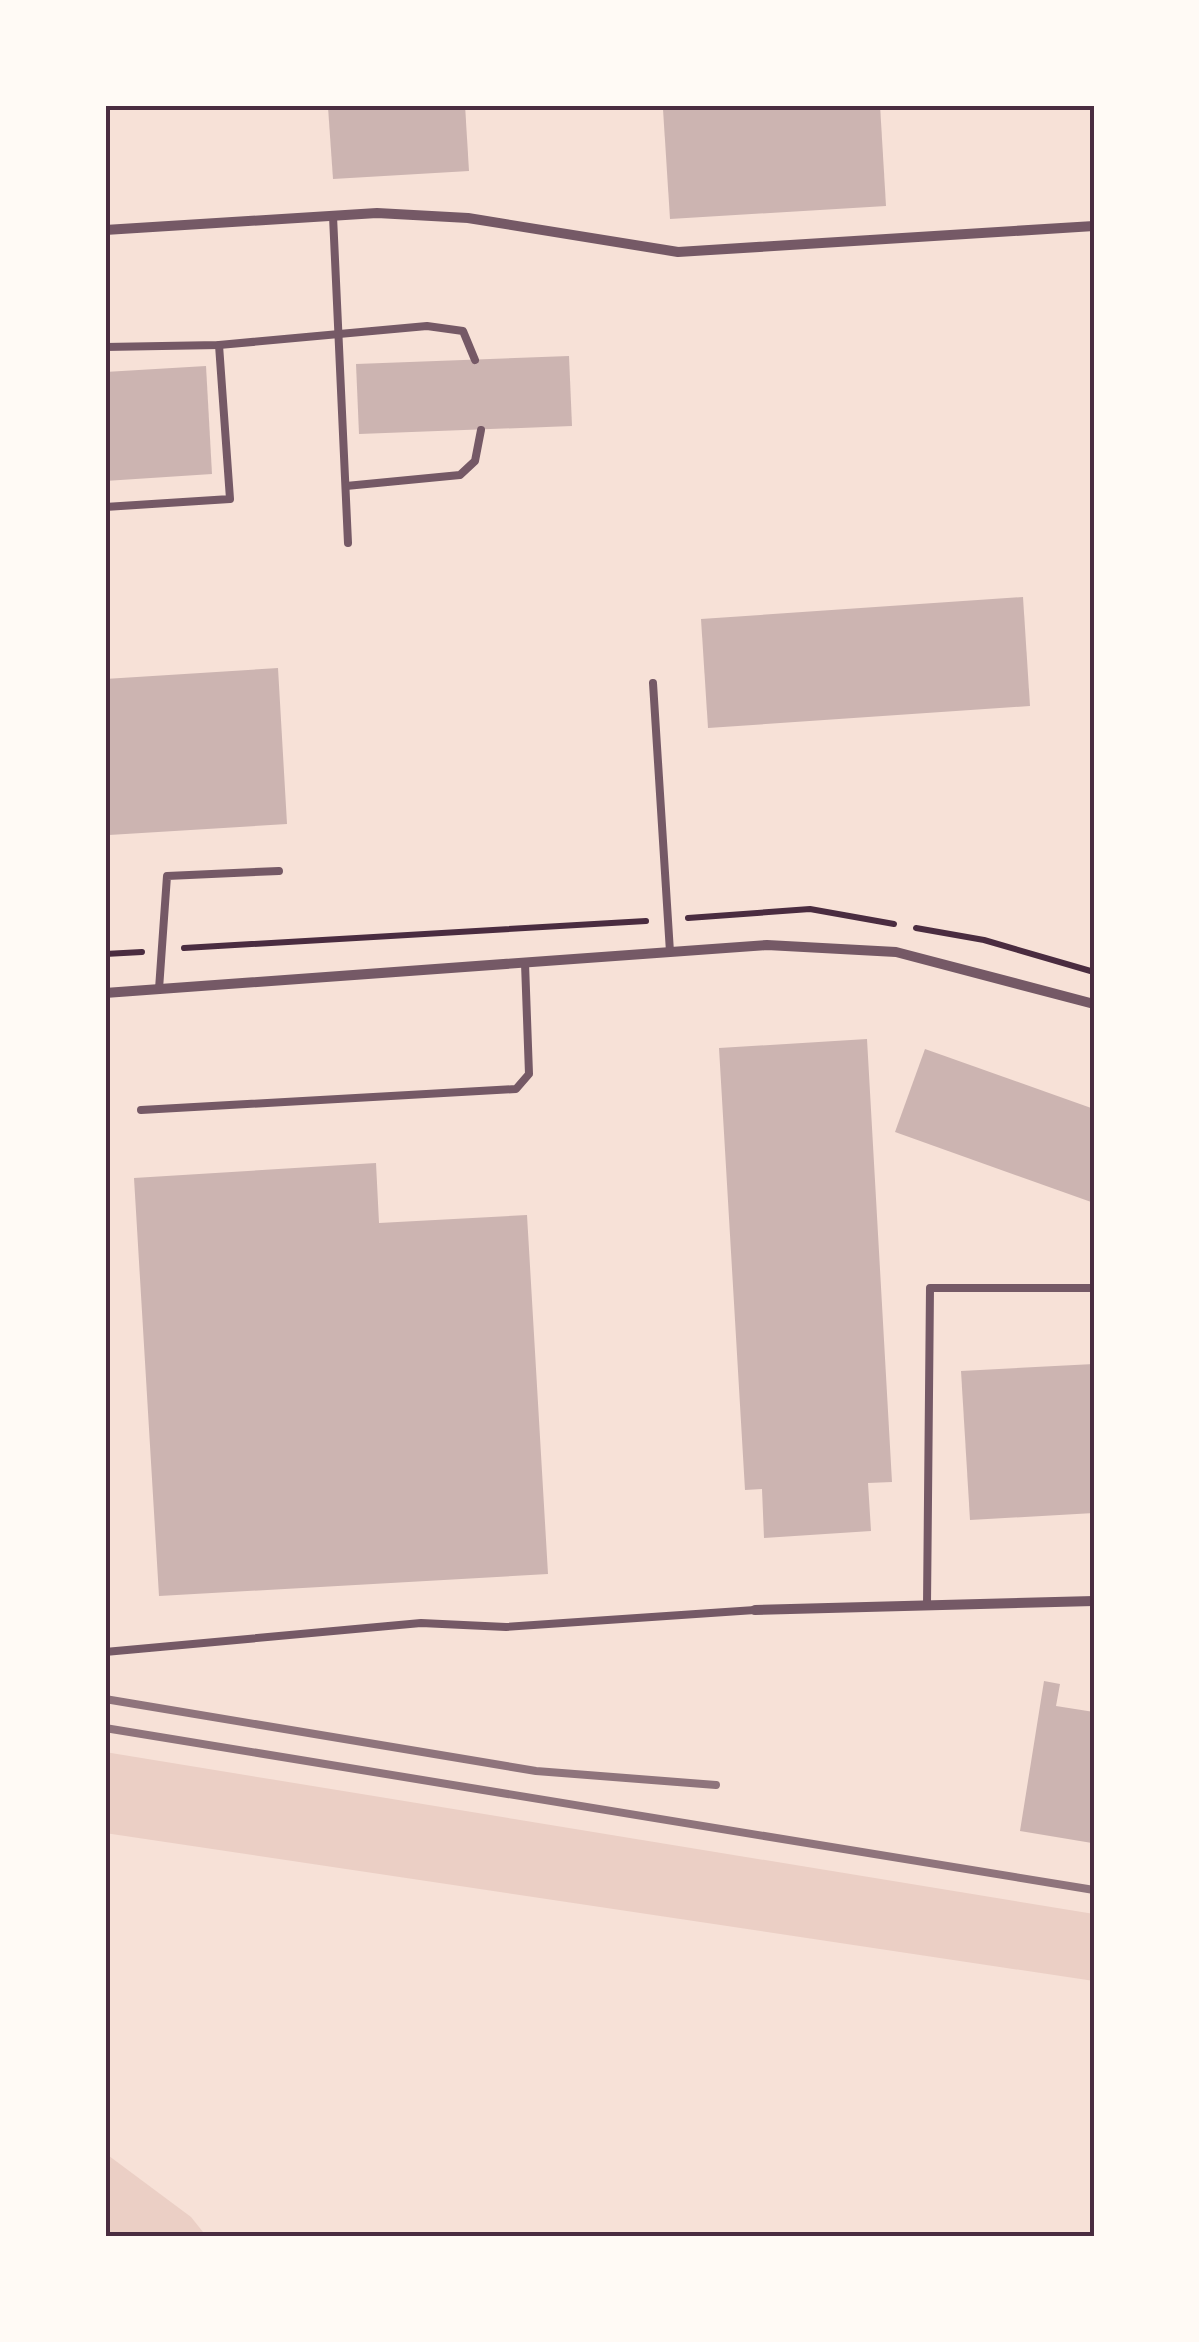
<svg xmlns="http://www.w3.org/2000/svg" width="1199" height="2342" font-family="'Source Sans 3',sans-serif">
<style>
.green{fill:#ebcfc5}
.building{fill:#ccb4b1}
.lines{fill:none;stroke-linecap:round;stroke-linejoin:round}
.path{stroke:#4a2c40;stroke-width:6}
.service{stroke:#755966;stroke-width:8}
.minor{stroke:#755966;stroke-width:10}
.rail{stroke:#8f747c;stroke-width:8}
.neatline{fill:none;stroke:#4a2c40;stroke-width:4}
</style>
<rect width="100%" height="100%" fill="#f7e1d7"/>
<g class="green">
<polygon points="105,1752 1094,1914 1094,1981 105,1833"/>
<polygon points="105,2153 191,2217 207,2237 105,2237"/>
</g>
<g class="building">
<polygon points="465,105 469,171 333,179 328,107"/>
<polygon points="698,105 880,105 886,206 670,219 663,109"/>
<polygon points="569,356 572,426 359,434 356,364"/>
<polygon points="206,366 212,474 105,481 105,372"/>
<polygon points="1023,597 1030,706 708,728 701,619"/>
<polygon points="278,668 287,824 109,835 110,850 105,850 105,679"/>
<polygon points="867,1039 892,1482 868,1483 871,1531 764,1538 762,1489 745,1490 719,1048"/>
<polygon points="925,1049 1094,1109 1094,1203 895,1132"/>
<polygon points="376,1163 379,1223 527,1215 548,1574 159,1596 134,1178"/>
<polygon points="1094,1364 1094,1513 970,1520 961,1371"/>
<polygon points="1044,1681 1060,1684 1056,1706 1094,1712 1092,1843 1020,1831"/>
</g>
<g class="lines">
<g class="path">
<polyline points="688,918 810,909 894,924"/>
<polyline points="916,928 984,940 1094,972"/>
<polyline points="184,948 646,921"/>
<polyline points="105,954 142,952"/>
</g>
<g class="service">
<polyline points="333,216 348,543"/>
<polyline points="105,347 219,345 427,326 463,331 475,360"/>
<polyline points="346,486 460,475 475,461 481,430"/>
<polyline points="105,507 230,499 219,345"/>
<polyline points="653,683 670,952"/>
<polyline points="159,989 167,876 279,871"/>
<polyline points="141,1110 516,1089 529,1074 525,963"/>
<polyline points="927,1605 930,1288 1094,1288"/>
<polyline points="105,1652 421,1623 506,1627 755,1610"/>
</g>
<g class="minor">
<polyline points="105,230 377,213 468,218 678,252 1094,226"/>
<polyline points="105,993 767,945 896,952 1094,1004"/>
<polyline points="755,1610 1094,1601"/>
</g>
<g class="rail">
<polyline points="105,1699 536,1771 716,1785"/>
<polyline points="105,1728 1094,1890"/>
</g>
</g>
<rect width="1199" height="2342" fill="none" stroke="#fffaf5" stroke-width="215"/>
<rect x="108" y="108" width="984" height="2126" class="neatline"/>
</svg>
